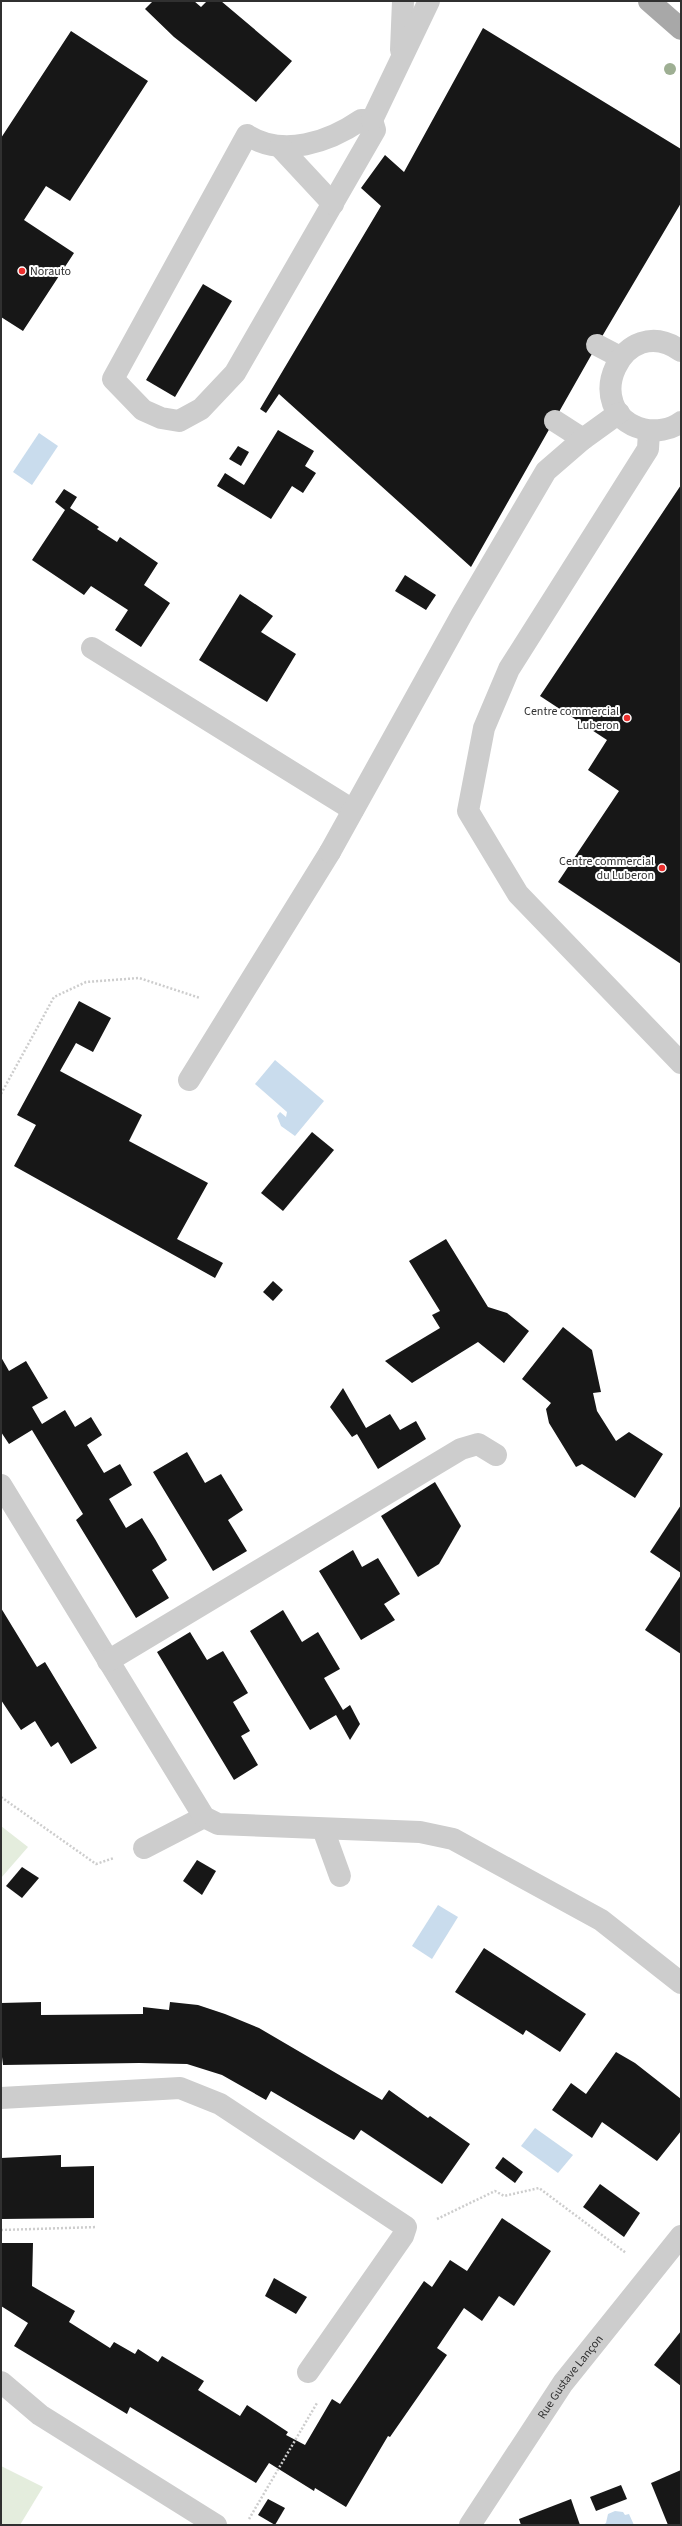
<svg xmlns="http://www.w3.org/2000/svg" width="682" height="2526" font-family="'Source Sans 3',sans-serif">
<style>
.green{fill:#e4eddd}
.water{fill:#c9dced}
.building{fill:#171717}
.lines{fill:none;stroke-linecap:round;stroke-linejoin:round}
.path{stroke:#cdcdcd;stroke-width:2.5;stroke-dasharray:2 2;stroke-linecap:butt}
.service{stroke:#cdcdcd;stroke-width:22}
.minor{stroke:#cdcdcd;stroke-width:22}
.primary{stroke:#a8a8a8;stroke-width:22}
.tree{fill:#9eaf93}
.poi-dot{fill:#eb2f2d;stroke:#fff;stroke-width:1.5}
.labels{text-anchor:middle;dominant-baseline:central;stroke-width:4;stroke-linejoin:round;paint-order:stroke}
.poi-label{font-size:12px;fill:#303030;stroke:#fff;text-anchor:end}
.street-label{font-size:12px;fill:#303030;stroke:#fff}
</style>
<rect width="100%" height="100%" fill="#fff"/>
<g class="green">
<polygon points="1,1826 28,1847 1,1878"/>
<polygon points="1,2466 43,2487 20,2525 1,2525"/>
</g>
<g class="water">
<polygon points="39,433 58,446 32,485 13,472"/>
<polygon points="275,1060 324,1101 295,1136 281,1126 277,1116 280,1112 286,1117 287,1112 255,1084"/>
<polygon points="438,1905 458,1917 432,1959 412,1946"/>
<polygon points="535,2128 573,2155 558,2173 521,2146"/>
<polygon points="615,2511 623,2512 625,2515 629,2514 634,2525 603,2525 606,2523 608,2514"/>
</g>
<g class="building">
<polygon points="153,1 194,1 201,7 207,1 221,1 292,61 256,102 174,37 145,9"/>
<polygon points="483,28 681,149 681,203 597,345 471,567 279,394 266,413 260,409 381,206 361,188 385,155 404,172"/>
<polygon points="71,31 148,81 70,201 46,186 24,220 74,253 23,331 1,317 1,138"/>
<polygon points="203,284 232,301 175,397 146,380"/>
<polygon points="278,430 314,451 305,466 316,473 303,493 292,486 271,519 217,486 225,473 244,485"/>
<polygon points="238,446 249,452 241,466 229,459"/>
<polygon points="681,485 681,964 558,882 619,791 588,770 607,740 540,696"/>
<polygon points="64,489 77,497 70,508 99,527 97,529 117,542 120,537 158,563 144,585 170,603 141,647 115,630 128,610 91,586 84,595 32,560 65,510 55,502"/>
<polygon points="405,575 436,595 426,610 395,591"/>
<polygon points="240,594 273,616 261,632 296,654 267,702 199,660"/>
<polygon points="79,1001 111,1018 93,1052 76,1043 60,1071 142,1115 129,1141 208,1183 177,1239 223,1263 215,1278 14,1166 36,1125 17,1115"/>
<polygon points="312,1132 334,1150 283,1211 261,1193"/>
<polygon points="446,1239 488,1307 507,1313 529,1331 504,1363 478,1342 412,1383 385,1361 440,1328 432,1315 440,1311 409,1261"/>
<polygon points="273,1281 283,1290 273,1301 263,1292"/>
<polygon points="563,1327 592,1350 601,1392 593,1393 597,1411 616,1441 629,1432 663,1454 635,1498 582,1464 576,1467 549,1423 546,1409 551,1403 522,1379"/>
<polygon points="1,1357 9,1371 26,1361 48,1398 32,1407 42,1424 65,1410 75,1427 91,1417 102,1435 87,1445 104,1473 120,1464 132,1485 109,1499 126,1528 142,1518 155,1539 167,1560 152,1570 169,1598 136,1618 76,1520 83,1514 32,1430 9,1444 1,1432"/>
<polygon points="343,1388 366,1428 390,1414 400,1430 416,1421 426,1439 378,1469 357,1434 352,1437 330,1407"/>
<polygon points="187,1452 205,1483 221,1474 243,1510 228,1520 247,1551 213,1571 153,1472"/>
<polygon points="435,1482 461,1526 439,1564 418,1577 381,1516"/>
<polygon points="681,1505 681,1573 650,1552"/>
<polygon points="353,1550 362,1567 378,1558 400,1594 384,1604 395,1620 361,1640 319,1571"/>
<polygon points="681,1575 681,1654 645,1630"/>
<polygon points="1,1608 37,1667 45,1662 97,1748 71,1764 58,1742 51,1747 35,1721 21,1730 1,1700"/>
<polygon points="283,1610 302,1642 318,1632 340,1669 324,1678 343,1710 350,1705 360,1724 350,1740 336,1715 310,1730 250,1631"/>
<polygon points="190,1632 207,1660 223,1651 248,1693 233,1702 250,1731 241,1736 258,1765 234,1780 157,1652"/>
<polygon points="197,1860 216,1871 202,1895 183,1881"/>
<polygon points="22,1867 39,1878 22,1898 6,1886"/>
<polygon points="484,1948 586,2014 560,2052 526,2030 523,2035 455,1992"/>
<polygon points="41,2002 41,2015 143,2014 143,2007 169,2010 170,2002 198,2005 225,2014 259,2028 382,2100 389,2090 428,2118 430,2116 470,2144 442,2184 361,2130 354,2140 271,2091 266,2100 222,2075 187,2064 139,2063 3,2065 1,2049 1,2003"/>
<polygon points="616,2052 635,2063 681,2099 681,2131 657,2161 602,2122 592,2138 552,2110 571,2083 586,2094"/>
<polygon points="61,2155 61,2167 94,2166 94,2218 1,2219 1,2158"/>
<polygon points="503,2157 523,2172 515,2183 495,2168"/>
<polygon points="600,2184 640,2213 624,2237 583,2207"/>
<polygon points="502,2218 551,2251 514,2306 499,2296 482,2321 464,2308 437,2348 447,2355 390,2437 388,2436 346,2507 315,2488 314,2491 269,2463 256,2483 130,2407 127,2414 14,2346 28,2323 1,2306 1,2243 33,2243 32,2286 75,2311 69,2322 110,2348 114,2342 135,2354 138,2349 158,2362 162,2356 204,2381 198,2390 240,2416 247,2405 288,2432 286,2435 305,2445 332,2399 340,2404 424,2281 432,2287 450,2260 467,2271"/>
<polygon points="274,2278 307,2297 296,2314 265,2296"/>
<polygon points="681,2331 681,2386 654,2365"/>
<polygon points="681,2470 681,2525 668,2525 651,2483"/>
<polygon points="621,2485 627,2499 596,2511 590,2497"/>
<polygon points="268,2499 285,2508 275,2525 258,2515"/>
<polygon points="571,2499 580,2525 521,2525 519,2519"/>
</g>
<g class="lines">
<g class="path">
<polyline points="1,1094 54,997 86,982 139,978 200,998"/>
<polyline points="1,1797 96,1864 114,1858"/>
<polyline points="437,2219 495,2191 504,2196 539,2188 626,2253"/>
<polyline points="1,2230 97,2227"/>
<polyline points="249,2519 317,2403"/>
</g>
<g class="service">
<polyline points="401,50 403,1"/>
<path d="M 361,120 L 372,120 L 375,130 L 235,373 L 201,409 L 179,421 L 161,418 L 143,410 L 113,379 L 247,135 C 283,158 329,142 361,120 Z"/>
<polyline points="372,120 429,1"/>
<polyline points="280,147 333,204"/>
<polyline points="597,345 620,357"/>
<polyline points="555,421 583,439"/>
<polyline points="649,431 648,449 509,669 484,728 468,811 518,894 681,1063"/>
<polyline points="189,1080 330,852"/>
<polyline points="323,1829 340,1876"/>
<polyline points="144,1848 204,1817"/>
</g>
<g class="minor">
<path d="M 681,351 C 623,309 577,411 643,429 C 655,432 671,430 681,422"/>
<polyline points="92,648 353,810"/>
<polyline points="330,852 462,614 546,471 583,439 619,413"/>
<polyline points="1,1485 204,1817 218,1824 420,1832 453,1839 601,1920 681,1983"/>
<polyline points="108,1661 461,1449 478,1444 496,1455"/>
<polyline points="1,2098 180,2088 220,2104 406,2227 403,2236 308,2372"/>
<polyline points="1,2382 40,2415 216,2525"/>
<path id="s1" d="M 470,2525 L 563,2383 L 681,2236"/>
</g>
<polyline class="primary" points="649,1 681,29"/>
</g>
<circle class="tree" cx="670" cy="69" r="6"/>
<g class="poi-dot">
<circle cx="22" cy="271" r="4"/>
<circle cx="627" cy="718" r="4"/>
<circle cx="662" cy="868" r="4"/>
</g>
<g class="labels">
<g class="poi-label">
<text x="30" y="271" text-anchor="start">Norauto</text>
<text x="619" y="711">Centre commercial<tspan x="619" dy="14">Luberon</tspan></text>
<text x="654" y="861">Centre commercial<tspan x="654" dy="14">du Luberon</tspan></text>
</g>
<g class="street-label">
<text stroke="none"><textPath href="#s1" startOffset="179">Rue Gustave Lançon</textPath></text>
</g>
</g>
<rect width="682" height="2526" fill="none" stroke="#303030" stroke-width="4"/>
</svg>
